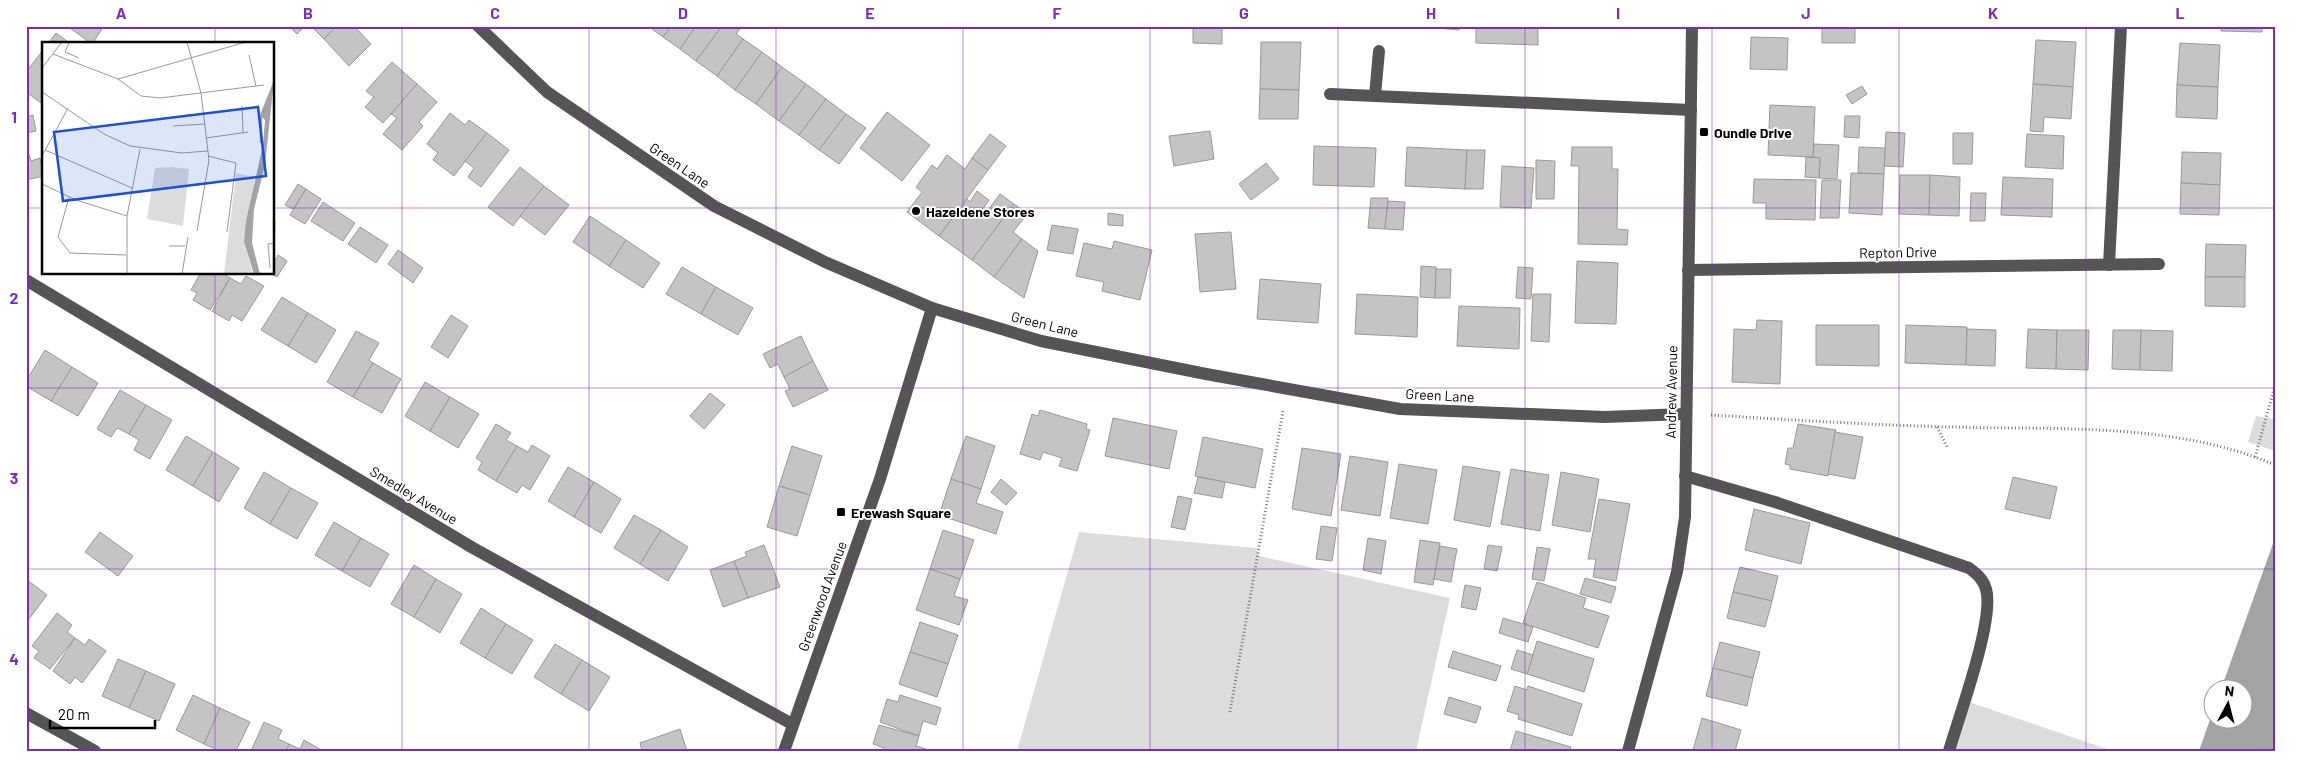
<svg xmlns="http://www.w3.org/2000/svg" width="2301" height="777" font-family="Barlow,sans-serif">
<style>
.green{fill:#dcdcdc}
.water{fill:#a3a3a3}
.building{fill:#c4c4c4;stroke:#999}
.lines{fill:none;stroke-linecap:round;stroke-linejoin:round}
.path{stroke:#777;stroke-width:3;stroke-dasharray:1 2.5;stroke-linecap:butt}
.minor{stroke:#555;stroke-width:12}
.grid{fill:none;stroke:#7b2cbf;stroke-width:1;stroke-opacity:0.55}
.poi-dot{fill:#000;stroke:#fff;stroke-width:2}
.labels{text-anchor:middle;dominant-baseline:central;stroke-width:4;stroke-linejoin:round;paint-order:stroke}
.poi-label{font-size:14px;font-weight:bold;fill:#000;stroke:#fff;text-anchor:start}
.street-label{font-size:14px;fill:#000;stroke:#fff}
.inset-river{fill:none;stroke:#a3a3a3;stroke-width:2.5}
.inset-road{fill:none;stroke:#999;stroke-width:1}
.view{fill:#1d4ed8;fill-opacity:0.15;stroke:#1d4ed8;stroke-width:2.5}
.inset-edge{fill:none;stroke:#000;stroke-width:2.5}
.neatline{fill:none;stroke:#7b2cbf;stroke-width:2}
.grid-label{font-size:16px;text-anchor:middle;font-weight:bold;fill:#7b2cbf}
</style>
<rect width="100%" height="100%" fill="#fff"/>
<g class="green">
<polygon points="2256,416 2275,419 2275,451 2248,442"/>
<polygon points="1079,532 1256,548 1259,556 1450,598 1416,751 1017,751"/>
<polygon points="1969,702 2113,751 1953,751"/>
</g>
<polygon class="water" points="2275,538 2275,751 2199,751 2213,711 2214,720 2244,720 2244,690 2221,689"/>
<g class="building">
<polygon points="67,26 104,26 92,44"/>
<polygon points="289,26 305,26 297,34"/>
<polygon points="311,26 337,26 324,39"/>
<polygon points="337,26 354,26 371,44 349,66 324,39"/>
<polygon points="648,26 671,26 663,37"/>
<polygon points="671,26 696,26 680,49 663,37"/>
<polygon points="696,26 722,26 696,61 680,49"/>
<polygon points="722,26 742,26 736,34 743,39 717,76 696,61"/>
<polygon points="1193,26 1222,26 1222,44 1193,43"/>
<polygon points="1415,26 1459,26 1459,30"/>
<polygon points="1476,26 1538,26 1538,45 1476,43"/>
<polygon points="2221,26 2262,26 2262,32 2221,31"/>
<polygon points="1822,27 1855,28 1855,43 1822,43"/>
<polygon points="56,33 71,44 48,44"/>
<polygon points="1751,37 1788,38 1787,70 1750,69"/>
<polygon points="743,39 762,52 735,90 717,76"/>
<polygon points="2036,40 2076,42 2073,87 2033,84"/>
<polygon points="1261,42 1301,42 1299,90 1260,89"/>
<polygon points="2180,43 2220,45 2218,87 2177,85"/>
<polygon points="44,49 44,105 26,92 26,72"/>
<polygon points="762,52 782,67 756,104 735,90"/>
<polygon points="392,62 417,84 383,123 365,107 374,97 366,91"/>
<polygon points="782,67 806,84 779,121 756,104"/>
<polygon points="417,84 437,102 419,122 423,126 402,150 383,134 397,118 391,114"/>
<polygon points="806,84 826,99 799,135 779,121"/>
<polygon points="2033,84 2073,87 2071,119 2044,117 2043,132 2030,131"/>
<polygon points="2177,85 2218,87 2217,119 2176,117"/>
<polygon points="1862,86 1867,94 1852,104 1846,95"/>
<polygon points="1260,89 1299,90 1298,119 1259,119"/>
<polygon points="826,99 846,114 819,150 799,135"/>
<polygon points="1770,105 1815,107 1813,157 1768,155"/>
<polygon points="887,112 930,145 902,181 860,148"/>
<polygon points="450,113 465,125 469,120 487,133 454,176 433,160 438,153 427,144"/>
<polygon points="846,114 866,128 839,164 819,150"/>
<polygon points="33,115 36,131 26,133 26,117"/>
<polygon points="1845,116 1860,116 1859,138 1844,137"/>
<polygon points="1210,131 1214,159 1174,166 1169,136"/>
<polygon points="1886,132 1905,133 1903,167 1884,166"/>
<polygon points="487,133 509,150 481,187 468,177 474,168 465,161"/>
<polygon points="1953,133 1973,133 1972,164 1953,164"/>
<polygon points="990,134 1006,146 988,170 972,158"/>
<polygon points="2027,134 2064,136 2063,169 2025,167"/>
<polygon points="1814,144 1839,145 1837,179 1819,178 1820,158 1813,157"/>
<polygon points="26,146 31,161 40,158 44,176 26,180"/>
<polygon points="1314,146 1376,148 1374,187 1313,185"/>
<polygon points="1407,147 1467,150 1465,189 1405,186"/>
<polygon points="1572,147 1612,147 1612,169 1618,169 1617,229 1628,230 1627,245 1578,244 1579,166 1571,166"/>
<polygon points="1859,147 1885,148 1884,174 1858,173"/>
<polygon points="1467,150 1485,150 1483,189 1465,189"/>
<polygon points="2182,152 2221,153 2220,185 2181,183"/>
<polygon points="947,155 965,169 972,158 988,170 939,236 907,212 922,192 916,187 932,165 937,169"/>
<polygon points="1806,157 1820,158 1819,178 1805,177"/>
<polygon points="1536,160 1555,161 1554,199 1536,199"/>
<polygon points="1266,163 1279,179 1251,200 1239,184"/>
<polygon points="1502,166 1534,168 1531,208 1500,207"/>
<polygon points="520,167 544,186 513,226 488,207"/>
<polygon points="1851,173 1884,174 1882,215 1849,213"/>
<polygon points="1900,175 1930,175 1929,215 1899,214"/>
<polygon points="1930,175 1960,177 1959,216 1929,215"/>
<polygon points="2003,177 2053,179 2052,217 2001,215"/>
<polygon points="1754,179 1816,180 1815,220 1766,219 1766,203 1753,203"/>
<polygon points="1822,180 1841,180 1839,218 1820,218"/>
<polygon points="2181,183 2220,185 2219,215 2180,214"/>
<polygon points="298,184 306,189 293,209 285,205"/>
<polygon points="544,186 569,205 545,235 520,216"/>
<polygon points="306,189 321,199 305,224 290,215"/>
<polygon points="977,191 989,200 982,210 986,213 1000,194 1014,204 972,260 939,236 967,199 970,202"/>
<polygon points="1971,193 1986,193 1985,221 1970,221"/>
<polygon points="1371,198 1388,198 1385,229 1368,228"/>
<polygon points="1388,201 1405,202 1403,230 1385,229"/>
<polygon points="323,202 355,223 343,241 311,221"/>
<polygon points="1014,204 1027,214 1013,232 1022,239 994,277 972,260"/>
<polygon points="1108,213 1123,215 1123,226 1108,225"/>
<polygon points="590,216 626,240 609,266 573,242"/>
<polygon points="1052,225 1078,229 1073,254 1047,250"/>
<polygon points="360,227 388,245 376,263 348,244"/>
<polygon points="1231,232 1236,289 1200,292 1195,234"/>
<polygon points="1022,239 1038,251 1024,298 994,277"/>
<polygon points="626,240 660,263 643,288 609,266"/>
<polygon points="1114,241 1152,250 1140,300 1102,291 1104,282 1076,276 1084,243 1112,249"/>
<polygon points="2206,244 2246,245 2245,277 2205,277"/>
<polygon points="398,250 423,268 413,283 388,264"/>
<polygon points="278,255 287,261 277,277 272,274 274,274 274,263"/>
<polygon points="1577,261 1618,263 1616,324 1575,323"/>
<polygon points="1421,266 1436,267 1435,298 1420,297"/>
<polygon points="682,267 716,287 701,314 666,294"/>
<polygon points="1518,267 1533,268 1531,299 1516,298"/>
<polygon points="1436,269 1451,269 1450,298 1435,298"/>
<polygon points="200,274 224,274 230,278 210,310 193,300 197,293 191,290"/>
<polygon points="246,276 264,286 242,321 232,315 229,321 212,311 230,278 241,284"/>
<polygon points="2205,277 2245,277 2245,307 2205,306"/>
<polygon points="1260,279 1321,284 1318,323 1257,319"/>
<polygon points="716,287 753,308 738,335 701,314"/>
<polygon points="1357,294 1418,297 1417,337 1355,334"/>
<polygon points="1533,294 1551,294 1549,342 1531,341"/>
<polygon points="282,297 308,313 288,346 261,330"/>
<polygon points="1459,306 1520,308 1519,349 1457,346"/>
<polygon points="308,313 336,330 316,363 288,346"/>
<polygon points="451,315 468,326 448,358 431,347"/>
<polygon points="1757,320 1782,321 1780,384 1732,382 1734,329 1756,330"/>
<polygon points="1816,325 1879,325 1879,366 1816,365"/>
<polygon points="1906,325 1967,327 1966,365 1905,363"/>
<polygon points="1967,329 1996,330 1995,366 1966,365"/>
<polygon points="2028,329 2057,330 2056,369 2026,368"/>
<polygon points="2057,330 2089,330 2088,370 2056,369"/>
<polygon points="2113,330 2141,330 2140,370 2112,369"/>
<polygon points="2141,330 2173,331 2172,371 2140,370"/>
<polygon points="356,331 379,343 369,360 373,363 353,397 327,382"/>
<polygon points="801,336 813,361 784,377 778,364 770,368 763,354"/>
<polygon points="45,350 72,367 51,401 26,386 26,381"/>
<polygon points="813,361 828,390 793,407 785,391 790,389 784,377"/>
<polygon points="373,363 401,379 382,413 353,397"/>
<polygon points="72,367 98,383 78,416 51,401"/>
<polygon points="425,382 450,397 430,431 405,416"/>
<polygon points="120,390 146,405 129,434 117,428 111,437 97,429"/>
<polygon points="710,393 725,405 704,429 690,416"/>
<polygon points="450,397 479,414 458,448 430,431"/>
<polygon points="146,405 172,420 150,459 134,450 139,440 129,434"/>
<polygon points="1040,410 1087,424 1086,429 1090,430 1077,471 1059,466 1062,458 1043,452 1040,460 1020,454 1032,414 1038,416"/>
<polygon points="1113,418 1177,431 1169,469 1105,456"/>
<polygon points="496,424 511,433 506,440 517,446 496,481 478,470 482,462 476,458"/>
<polygon points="1798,424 1836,430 1828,476 1790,469 1790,465 1785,464 1788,448 1793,448"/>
<polygon points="1835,432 1863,437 1855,479 1828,474"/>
<polygon points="186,436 213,452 193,486 166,470"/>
<polygon points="966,436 995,446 981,489 951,479"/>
<polygon points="1203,437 1263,449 1255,488 1195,476"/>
<polygon points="532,445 550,456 530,490 522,485 517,493 496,481 517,446 528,452"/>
<polygon points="792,446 822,456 810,495 779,486"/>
<polygon points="1302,448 1341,454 1331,516 1292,509"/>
<polygon points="213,452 239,468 219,502 193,486"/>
<polygon points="1350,456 1388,462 1380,516 1341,510"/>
<polygon points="1399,464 1437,470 1428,524 1390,518"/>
<polygon points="1463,466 1500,472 1490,527 1454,520"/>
<polygon points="568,467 594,482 574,517 548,501"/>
<polygon points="1511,469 1549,475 1540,531 1501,524"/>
<polygon points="264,472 291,488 270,524 244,508"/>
<polygon points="1561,472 1599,479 1590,532 1552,525"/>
<polygon points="1198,477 1225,482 1222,498 1194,493"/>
<polygon points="2013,477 2057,487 2050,519 2005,509"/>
<polygon points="951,479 981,489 976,503 1003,512 996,534 939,515"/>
<polygon points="1001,479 1017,493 1006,505 991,492"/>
<polygon points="594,482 621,499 601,533 574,517"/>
<polygon points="779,486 810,495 797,536 767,527"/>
<polygon points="291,488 318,503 297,539 270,524"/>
<polygon points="1178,496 1192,499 1185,530 1171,527"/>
<polygon points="1599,499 1630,504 1616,581 1593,577 1596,559 1588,559"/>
<polygon points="1754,509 1810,523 1801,564 1745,550"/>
<polygon points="634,515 661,530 640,564 614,548"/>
<polygon points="334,522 361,538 342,571 315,555"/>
<polygon points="1321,526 1337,528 1332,561 1316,559"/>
<polygon points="661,530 688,547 668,581 640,564"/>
<polygon points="943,530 974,540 960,579 930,569"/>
<polygon points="100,532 133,556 118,576 85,552"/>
<polygon points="361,538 389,554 370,587 342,571"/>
<polygon points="1368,538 1386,541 1381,574 1363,570"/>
<polygon points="1420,540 1440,543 1433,585 1414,582"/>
<polygon points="764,545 780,587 748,598 734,561 747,556 745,552"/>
<polygon points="1488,545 1502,547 1497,571 1484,569"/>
<polygon points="1440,546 1457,549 1451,582 1434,579"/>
<polygon points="1537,547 1550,549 1544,581 1532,579"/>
<polygon points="734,561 748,598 723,607 710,570"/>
<polygon points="414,565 436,579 414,617 391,604"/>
<polygon points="1740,567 1778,576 1772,601 1733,592"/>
<polygon points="930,569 960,579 954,596 968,600 959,625 916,610"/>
<polygon points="1585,578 1616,587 1611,603 1580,594"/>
<polygon points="26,579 47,595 26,623"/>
<polygon points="436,579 462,594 440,633 414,617"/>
<polygon points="1537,582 1586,598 1583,608 1609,616 1598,648 1523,623"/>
<polygon points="1465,585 1481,588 1476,610 1461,607"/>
<polygon points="1733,592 1772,601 1765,627 1727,618"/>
<polygon points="481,608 506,624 485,658 460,643"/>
<polygon points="57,613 72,625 67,632 75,638 50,669 34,658 39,651 32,646"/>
<polygon points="1503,618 1533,627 1528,642 1499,633"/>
<polygon points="920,622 958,635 948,664 910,652"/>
<polygon points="506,624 533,640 512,674 485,658"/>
<polygon points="75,638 85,645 89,639 106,651 82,683 75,677 70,684 53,671"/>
<polygon points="1537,641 1594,659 1584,692 1527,674"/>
<polygon points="1720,642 1760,652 1753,678 1713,668"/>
<polygon points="555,644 582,660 561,694 534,677"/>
<polygon points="1517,650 1533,655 1527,674 1511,669"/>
<polygon points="1453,651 1501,666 1496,681 1448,667"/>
<polygon points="910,652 948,664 937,697 899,684"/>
<polygon points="118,659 146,671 129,708 102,696"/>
<polygon points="582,660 610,677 589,711 561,694"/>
<polygon points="1713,668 1753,678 1747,706 1706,696"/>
<polygon points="146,671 175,684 159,721 129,708"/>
<polygon points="1515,686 1527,690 1528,686 1582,704 1572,736 1518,719 1519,715 1507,711"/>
<polygon points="193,695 220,708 204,744 176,730"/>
<polygon points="900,695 941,708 936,725 923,721 919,736 880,722 887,699 898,702"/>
<polygon points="1449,697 1481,707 1476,723 1444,714"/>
<polygon points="220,708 250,722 236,751 220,751 204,744"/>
<polygon points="1702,718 1741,730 1735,751 1693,750"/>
<polygon points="264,722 282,730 278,739 289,744 286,751 251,751"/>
<polygon points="879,725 919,736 916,746 926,749 926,751 883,751 884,748 873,744"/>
<polygon points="680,729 687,751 642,751 640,743"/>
<polygon points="1516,731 1571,747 1570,751 1510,751"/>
<polygon points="304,740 323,751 286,751 289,744 300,749"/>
</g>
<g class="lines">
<g class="path">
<path d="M 1711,415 C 1792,420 1872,425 1953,427 C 2059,430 2175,422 2275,465"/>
<polyline points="1937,427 1947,447"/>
<polyline points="2255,457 2275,386"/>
<polyline points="1230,712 1283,411"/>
</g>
<g class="minor">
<polyline points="478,26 547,92 714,206 825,262 932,308 1041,341 1206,374 1400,409 1605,417 1685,414"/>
<polyline points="1330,94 1691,110"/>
<polyline points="1375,96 1379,51"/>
<polyline points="2109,265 2121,26"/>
<polyline points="1688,270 2159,264"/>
<polyline points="26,280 473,548 792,724"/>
<path d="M 1685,476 L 1775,502 L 1969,568 C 1977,574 1983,579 1986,589 C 1995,619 1959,716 1949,751"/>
<polyline points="26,713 95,751"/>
<polyline points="784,751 880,479 932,308"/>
<polyline points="1628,751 1677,572 1685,517 1692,26"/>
</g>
</g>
<path class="grid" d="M 215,26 L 215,44M 402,26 L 402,751M 589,26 L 589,751M 776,26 L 776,751M 963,26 L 963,751M 1150,26 L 1150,751M 1338,26 L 1338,751M 1525,26 L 1525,751M 1712,26 L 1712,751M 1899,26 L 1899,751M 2086,26 L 2086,751M 26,208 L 44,208M 274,208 L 2275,208M 215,274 L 215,751M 26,388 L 2275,388M 26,569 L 2275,569"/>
<g class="poi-dot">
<rect x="1699" y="127" width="10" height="10" rx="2.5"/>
<circle cx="916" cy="211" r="5"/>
<rect x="836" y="507" width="10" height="10" rx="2.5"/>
</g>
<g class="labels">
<g class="poi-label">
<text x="1714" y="132">Oundle Drive</text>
<text x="926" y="211">Hazeldene Stores</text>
<text x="851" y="512">Erewash Square</text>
</g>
<g class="street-label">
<text transform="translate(680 165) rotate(34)">Green Lane</text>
<text transform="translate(1898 252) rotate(-1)">Repton Drive</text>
<text transform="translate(1045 324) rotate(14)">Green Lane</text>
<text transform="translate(1671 392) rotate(-89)">Andrew Avenue</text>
<text transform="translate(1440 395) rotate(3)">Green Lane</text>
<text transform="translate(414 495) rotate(31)">Smedley Avenue</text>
<text transform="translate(822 596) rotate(-70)">Greenwood Avenue</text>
</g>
</g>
<g transform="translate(42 42)">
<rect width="232" height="232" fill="#fff"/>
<path d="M 129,125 L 147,127 L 141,184 L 105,177 L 113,126 ZM 194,131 L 213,135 L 202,200 L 211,232 L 182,232 Z" fill="#dcdcdc"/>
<path d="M 232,38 L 223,123 L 212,167 L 210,201 L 218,232 L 212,232 L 202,200 L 204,179 L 221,103 L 223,78 L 218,73 Z" fill="#a3a3a3"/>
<path class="inset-river" d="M 219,101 L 219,74"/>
<path class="inset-road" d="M 145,0 L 159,51 L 167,118 L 155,189M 27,1 L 23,10 L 37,16M 11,12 L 76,37 L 99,54 L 118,56 L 222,43M 207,13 L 214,44M 0,26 L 20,0M 76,37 L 204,0M 0,50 L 62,92 L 88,104 L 140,111 L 166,109M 200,64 L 201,91M 131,84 L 163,82M 164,96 L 206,90M 3,108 L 90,146M 0,114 L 26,66M 166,114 L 194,121 L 185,190M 0,142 L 34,158 L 85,174M 27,155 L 16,195 L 28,211 L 84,213M 127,204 L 143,204M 228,226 L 226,202 L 232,201 L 233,180M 85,232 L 85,174 L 98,107M 140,232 L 146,195"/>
<path class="view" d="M 216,65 L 224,134 L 21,159 L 12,90 Z"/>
<rect width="232" height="232" class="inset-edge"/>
</g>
<rect width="2301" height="777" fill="none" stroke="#ffffff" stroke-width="55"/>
<g transform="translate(2228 704) rotate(7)"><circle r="24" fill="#ffffff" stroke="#999999"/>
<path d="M0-4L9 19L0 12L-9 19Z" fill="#000000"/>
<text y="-8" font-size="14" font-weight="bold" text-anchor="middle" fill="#000000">N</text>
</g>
<path d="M50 720v8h105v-8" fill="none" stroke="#000000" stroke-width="2.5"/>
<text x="58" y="720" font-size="15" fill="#000000" stroke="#ffffff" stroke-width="4" paint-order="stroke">20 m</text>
<rect x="28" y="28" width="2246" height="722" class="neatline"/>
<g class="grid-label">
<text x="121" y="19">A</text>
<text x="308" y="19">B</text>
<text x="495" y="19">C</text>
<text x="683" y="19">D</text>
<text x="870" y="19">E</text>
<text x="1057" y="19">F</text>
<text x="1244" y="19">G</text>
<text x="1431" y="19">H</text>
<text x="1618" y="19">I</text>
<text x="1806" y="19">J</text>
<text x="1993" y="19">K</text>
<text x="2180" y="19">L</text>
<text x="14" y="123">1</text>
<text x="14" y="304">2</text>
<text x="14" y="484">3</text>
<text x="14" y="665">4</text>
</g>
</svg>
